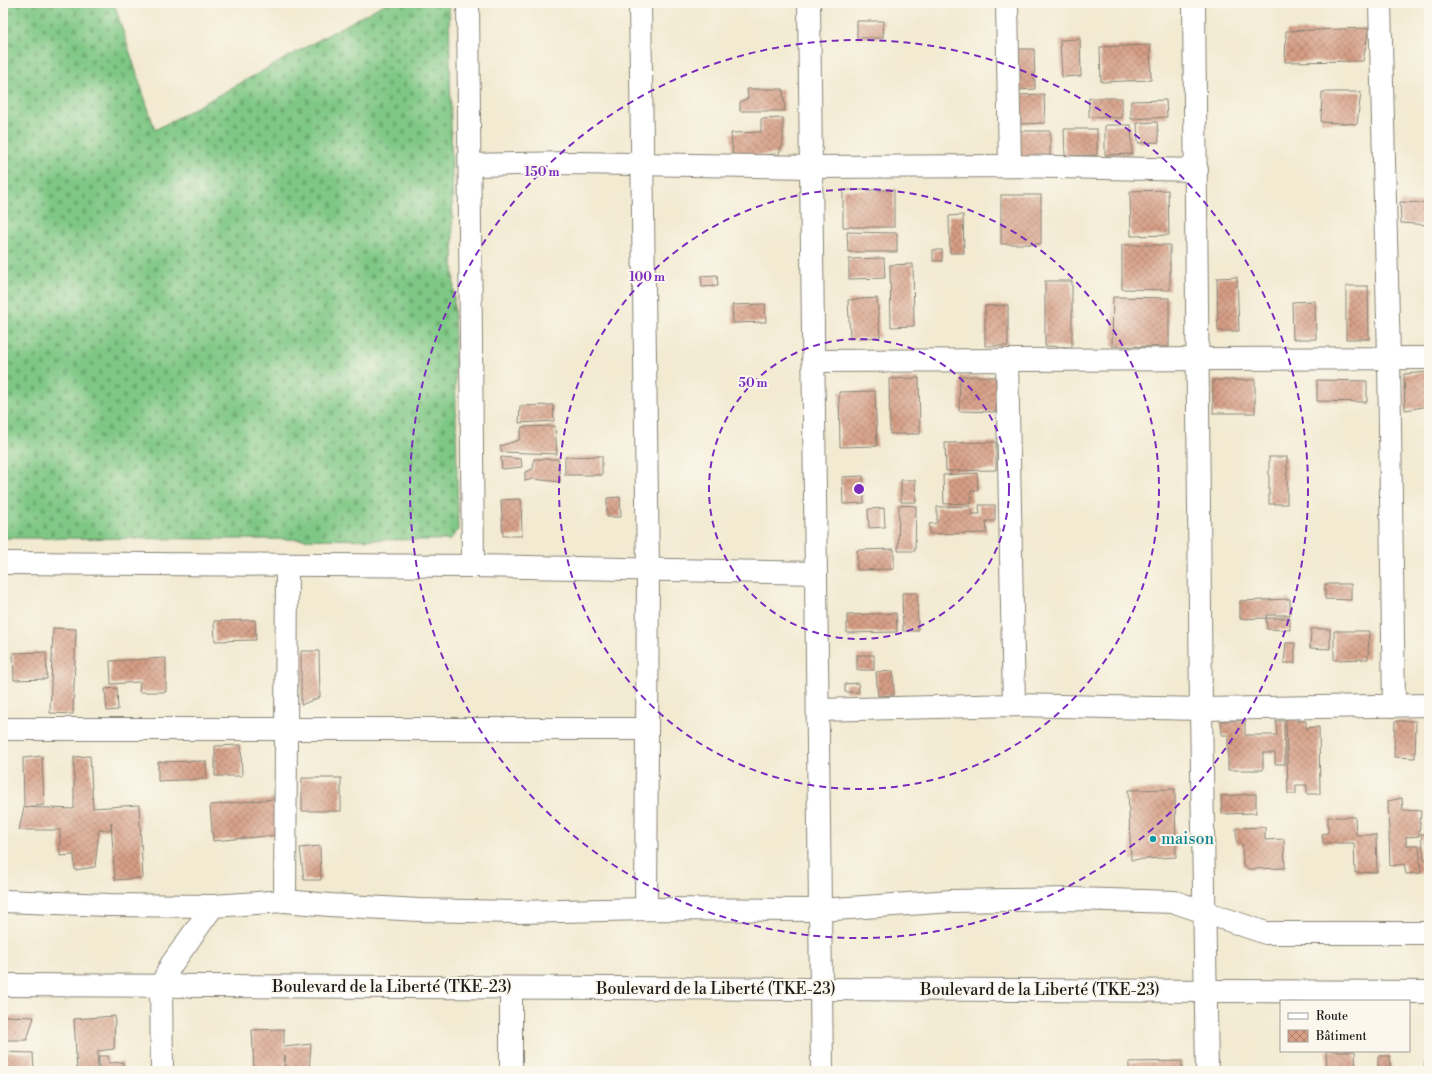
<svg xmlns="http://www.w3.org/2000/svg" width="1432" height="1074" font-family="'Libre Bodoni',serif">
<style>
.cemetery{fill:url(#cemetery-stones);stroke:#4d7250}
.building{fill:url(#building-cross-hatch)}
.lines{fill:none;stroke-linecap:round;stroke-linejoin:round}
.street-casing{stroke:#878376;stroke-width:24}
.secondary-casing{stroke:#878376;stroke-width:24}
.street{stroke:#fff;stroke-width:22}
.secondary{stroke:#fff;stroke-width:22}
.ring{fill:none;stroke:#7b2cbf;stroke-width:2;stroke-dasharray:7 5}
.culture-dot{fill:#0f9aa8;stroke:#fbf7ec;stroke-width:1.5}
.labels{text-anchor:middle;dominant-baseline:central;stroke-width:4;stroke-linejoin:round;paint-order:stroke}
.culture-label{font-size:16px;fill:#0d838f;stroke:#fbf7ec;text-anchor:start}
.street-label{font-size:16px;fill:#1c1c1c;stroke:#fbf7ec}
.centre{fill:#7b2cbf;stroke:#fbf7ec;stroke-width:2}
.ring-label{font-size:12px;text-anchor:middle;font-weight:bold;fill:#7b2cbf;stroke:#fbf7ec;stroke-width:4;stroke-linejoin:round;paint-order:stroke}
</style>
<defs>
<pattern id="cemetery-stones" width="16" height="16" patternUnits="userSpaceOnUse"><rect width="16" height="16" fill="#7ec784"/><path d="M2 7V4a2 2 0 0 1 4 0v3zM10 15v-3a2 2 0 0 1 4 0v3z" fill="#6caa71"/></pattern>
<pattern id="building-cross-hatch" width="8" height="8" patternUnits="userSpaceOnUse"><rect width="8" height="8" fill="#d69e85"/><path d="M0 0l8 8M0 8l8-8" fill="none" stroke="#ad806c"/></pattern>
</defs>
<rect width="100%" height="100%" fill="#fbf7ec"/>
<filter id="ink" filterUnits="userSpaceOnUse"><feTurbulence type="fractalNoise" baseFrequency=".025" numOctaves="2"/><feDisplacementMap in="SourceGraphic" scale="8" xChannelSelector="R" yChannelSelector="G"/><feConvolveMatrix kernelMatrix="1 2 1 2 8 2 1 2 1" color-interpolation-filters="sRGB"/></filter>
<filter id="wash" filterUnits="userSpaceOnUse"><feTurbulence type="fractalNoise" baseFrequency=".012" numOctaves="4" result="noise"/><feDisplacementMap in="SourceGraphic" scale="16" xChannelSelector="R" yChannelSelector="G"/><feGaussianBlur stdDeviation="0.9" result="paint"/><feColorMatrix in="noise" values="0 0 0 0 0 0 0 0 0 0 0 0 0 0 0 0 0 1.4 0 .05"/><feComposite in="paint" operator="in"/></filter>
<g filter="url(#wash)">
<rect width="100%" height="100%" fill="#f2ead1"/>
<polygon class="cemetery" points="3,3 114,3 155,130 386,3 449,3 458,530 450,540 3,538"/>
<g id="blocks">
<g class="building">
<polygon points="857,21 884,21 883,38 857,38"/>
<polygon points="1369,28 1363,61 1285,62 1286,31"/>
<polygon points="1080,39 1081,76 1062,77 1060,40"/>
<polygon points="1150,45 1151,80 1101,82 1100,47"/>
<polygon points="1017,49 1034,49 1035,89 1018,90"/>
<polygon points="747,89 783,89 785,111 740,111 740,102 748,98"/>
<polygon points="1322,92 1361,92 1357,124 1321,122"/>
<polygon points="1044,94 1045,123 1019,124 1018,95"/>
<polygon points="1089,98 1122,98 1122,118 1089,117"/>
<polygon points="1166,100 1167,117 1131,119 1131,101"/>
<polygon points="783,118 783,143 778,156 776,154 733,157 731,133 761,132 761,119"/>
<polygon points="1157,122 1159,142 1138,143 1137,123"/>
<polygon points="1105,125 1131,125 1132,154 1105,155"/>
<polygon points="1064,129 1097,129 1097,155 1065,156"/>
<polygon points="1016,131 1050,131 1050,162 1015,162"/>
<rect x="843" y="190" width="51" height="37"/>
<polygon points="1168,190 1169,235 1131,236 1130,191"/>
<rect x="1001" y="195" width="40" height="49"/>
<polygon points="1400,202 1429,203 1429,225 1401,223"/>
<polygon points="963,215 964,253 950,253 949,216"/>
<polygon points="847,232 897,233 897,252 848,252"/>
<polygon points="1122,245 1170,245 1170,290 1122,289"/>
<rect x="933" y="250" width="9" height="11"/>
<polygon points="884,258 885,278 849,279 849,259"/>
<polygon points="913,264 914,326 891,327 890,265"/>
<polygon points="717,275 718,286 702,287 701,276"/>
<polygon points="1237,277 1239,331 1218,331 1217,278"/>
<polygon points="1045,281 1072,281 1072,347 1045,346"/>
<polygon points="1346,286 1368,286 1369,339 1346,339"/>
<polygon points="1113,297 1169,298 1169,347 1112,346"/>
<polygon points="877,298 880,337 850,339 848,300"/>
<polygon points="1315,301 1316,339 1293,339 1292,302"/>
<polygon points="765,304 766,322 733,323 732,305"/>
<polygon points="1008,305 1008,346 985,346 985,306"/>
<polygon points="1429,372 1429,406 1405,410 1404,374"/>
<polygon points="960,376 996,377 996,412 959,411"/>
<polygon points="919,378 920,434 890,434 889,379"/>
<rect x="1213" y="380" width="42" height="33"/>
<polygon points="1317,380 1367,381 1367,402 1317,401"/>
<polygon points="875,391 877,446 840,447 839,392"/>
<polygon points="553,405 554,421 519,423 520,406"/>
<polygon points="555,426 557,454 502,452 500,446 519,440 522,427"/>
<polygon points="996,442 996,470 946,471 945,443"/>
<polygon points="602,456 602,475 565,475 565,457"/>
<polygon points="501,457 521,459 522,467 502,469"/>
<rect x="1269" y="457" width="18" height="47"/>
<polygon points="534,459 558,459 560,482 533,479 525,481 525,472 533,469"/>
<polygon points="977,473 978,490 971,491 972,503 944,504 943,475"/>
<polygon points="863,476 864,503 843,504 842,477"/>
<polygon points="901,480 915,480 916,502 901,502"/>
<polygon points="620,497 621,517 607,517 607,498"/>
<polygon points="521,499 522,536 503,536 501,500"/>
<polygon points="899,505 916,506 915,551 898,551"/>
<polygon points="979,505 995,505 995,521 986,521 987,533 930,534 929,524 937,523 937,507 971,506 971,514 980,514"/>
<polygon points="884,508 885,527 869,528 868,509"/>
<polygon points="894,549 894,569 857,570 857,550"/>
<polygon points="1325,584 1351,584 1351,600 1325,599"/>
<polygon points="902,593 917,593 918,631 903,631"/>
<polygon points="1290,599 1290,615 1267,615 1266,618 1240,619 1240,601"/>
<polygon points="896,613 897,632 847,633 847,615"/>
<polygon points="1266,618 1290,618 1290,630 1267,629"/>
<polygon points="255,620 256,640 215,641 214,621"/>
<polygon points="53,628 76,629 73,714 50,713"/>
<polygon points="1311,629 1330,629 1330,649 1310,648"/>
<polygon points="1334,631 1369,631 1368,659 1334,660"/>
<polygon points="1286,643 1295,643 1295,663 1284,663"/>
<polygon points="301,651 319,651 320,697 301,705"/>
<polygon points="46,652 47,679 14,680 13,653"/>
<rect x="857" y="655" width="17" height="15"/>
<polygon points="166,658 166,692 139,692 140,682 111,684 110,661"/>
<polygon points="893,671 894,695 878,696 876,672"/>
<polygon points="858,683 859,692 845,692 845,684"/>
<polygon points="117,688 118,710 107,711 105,689"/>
<polygon points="1297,717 1297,721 1306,721 1306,728 1319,727 1320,794 1307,794 1307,785 1296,785 1296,794 1288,794 1286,718"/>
<polygon points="1245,720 1245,735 1277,735 1276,721 1284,721 1285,764 1275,764 1275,753 1263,753 1263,770 1228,770 1228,735 1222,735 1221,721"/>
<polygon points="1395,721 1416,721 1415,758 1394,757"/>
<polygon points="241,745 242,776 215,776 215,746"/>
<polygon points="42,756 44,805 24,807 23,758"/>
<polygon points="90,756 93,808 139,805 143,878 115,880 111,822 111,830 99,830 95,867 75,870 74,855 60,856 60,830 19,830 24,807 74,809 74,757"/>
<rect x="1427" y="757" width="2" height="37"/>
<polygon points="206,761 207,779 158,781 158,762"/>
<rect x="302" y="778" width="39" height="33"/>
<polygon points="1175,789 1176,857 1131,860 1128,790"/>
<polygon points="1256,794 1256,813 1222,814 1221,796"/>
<polygon points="1402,798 1403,810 1421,811 1419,836 1406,837 1406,845 1419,845 1421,873 1406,874 1404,864 1390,866 1388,801"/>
<polygon points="274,799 278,835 213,841 210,805"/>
<polygon points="1328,817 1355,817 1356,835 1376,835 1377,872 1355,873 1354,843 1323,843 1322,834 1328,833"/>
<polygon points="1265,827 1265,840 1284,839 1285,868 1248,869 1243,866 1242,844 1237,844 1236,828"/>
<polygon points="1421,834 1429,834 1429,859 1424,859"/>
<polygon points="320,846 321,880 304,880 300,848"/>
<polygon points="4,1016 34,1017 27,1040 3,1040"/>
<polygon points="115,1016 114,1049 98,1051 97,1071 77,1071 74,1019"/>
<polygon points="284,1029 284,1047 311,1044 309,1071 285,1071 285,1055 284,1071 254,1071 252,1030"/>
<polygon points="1326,1051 1355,1051 1356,1071 1327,1071"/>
<polygon points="3,1052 33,1053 34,1071 3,1071"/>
<polygon points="99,1056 108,1056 109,1063 123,1062 123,1071 99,1071"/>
<polygon points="1378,1056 1390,1056 1391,1071 1378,1071"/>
<polygon points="1182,1061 1182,1070 1129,1071 1129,1062"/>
<rect x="1425" y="1062" width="4" height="9"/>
<polygon points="204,1067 204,1071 193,1071 193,1068"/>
</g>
</g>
</g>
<g filter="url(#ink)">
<use href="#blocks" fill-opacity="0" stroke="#878376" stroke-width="1"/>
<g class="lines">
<defs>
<g id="street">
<polyline points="468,3 473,566 816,573"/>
<polyline points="640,3 648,570 646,909"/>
<polyline points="809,3 822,1071"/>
<polyline points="1007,3 1010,166"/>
<polyline points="1194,3 1201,709 1207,1071"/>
<polyline points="1380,3 1389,358 1394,706"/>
<polyline points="470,165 573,163 811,167 1010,166 1197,170"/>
<polyline points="1007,360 1014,705"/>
<polyline points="814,361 1429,358"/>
<polyline points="3,563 473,566"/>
<polyline points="818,710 1014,705 1201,709 1429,705"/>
<polyline points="3,729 647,729"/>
<polyline points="3,901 109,905 213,906"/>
<polyline points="285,901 330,905 419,910 519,912 646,909 820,910 952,901 1075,899 1175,902 1266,933 1429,933"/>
<polyline points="511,988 511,1071"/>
<polyline points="162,1071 161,986 171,965 213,906 285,901 287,565"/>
</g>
<polyline id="secondary" points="3,985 1429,992"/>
</defs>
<use href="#street" class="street-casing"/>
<use href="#secondary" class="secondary-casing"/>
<use href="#street" class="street"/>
<use href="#secondary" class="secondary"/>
</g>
</g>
<g class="ring">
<circle cx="859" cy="489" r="150"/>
<circle cx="859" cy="489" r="300"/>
<circle cx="859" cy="489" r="449"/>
</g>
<circle class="culture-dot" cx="1153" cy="839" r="4"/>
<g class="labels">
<g class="culture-label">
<text x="1161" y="839">maison</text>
</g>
<g class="street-label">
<text x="392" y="987">Boulevard de la Liberté (TKE-23)</text>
<text x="716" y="989">Boulevard de la Liberté (TKE-23)</text>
<text x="1040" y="990">Boulevard de la Liberté (TKE-23)</text>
</g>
</g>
<circle cx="859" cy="489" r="6" class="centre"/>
<g class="ring-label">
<text x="542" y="176">150 m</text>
<text x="647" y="281">100 m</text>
<text x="753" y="387">50 m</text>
</g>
<rect width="1432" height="1074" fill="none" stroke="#fbf7ec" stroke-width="16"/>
<rect x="1280" y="1000" width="130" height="52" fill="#fbf7ec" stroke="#a29f99"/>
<rect x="1288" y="1013" width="20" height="6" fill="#ffffff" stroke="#a29f99"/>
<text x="1316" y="1020" font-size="12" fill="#1c1c1c">Route</text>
<rect x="1288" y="1030" width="20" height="12" fill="url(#building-cross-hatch)" stroke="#a29f99"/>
<text x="1316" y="1040" font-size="12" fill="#1c1c1c">Bâtiment</text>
</svg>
